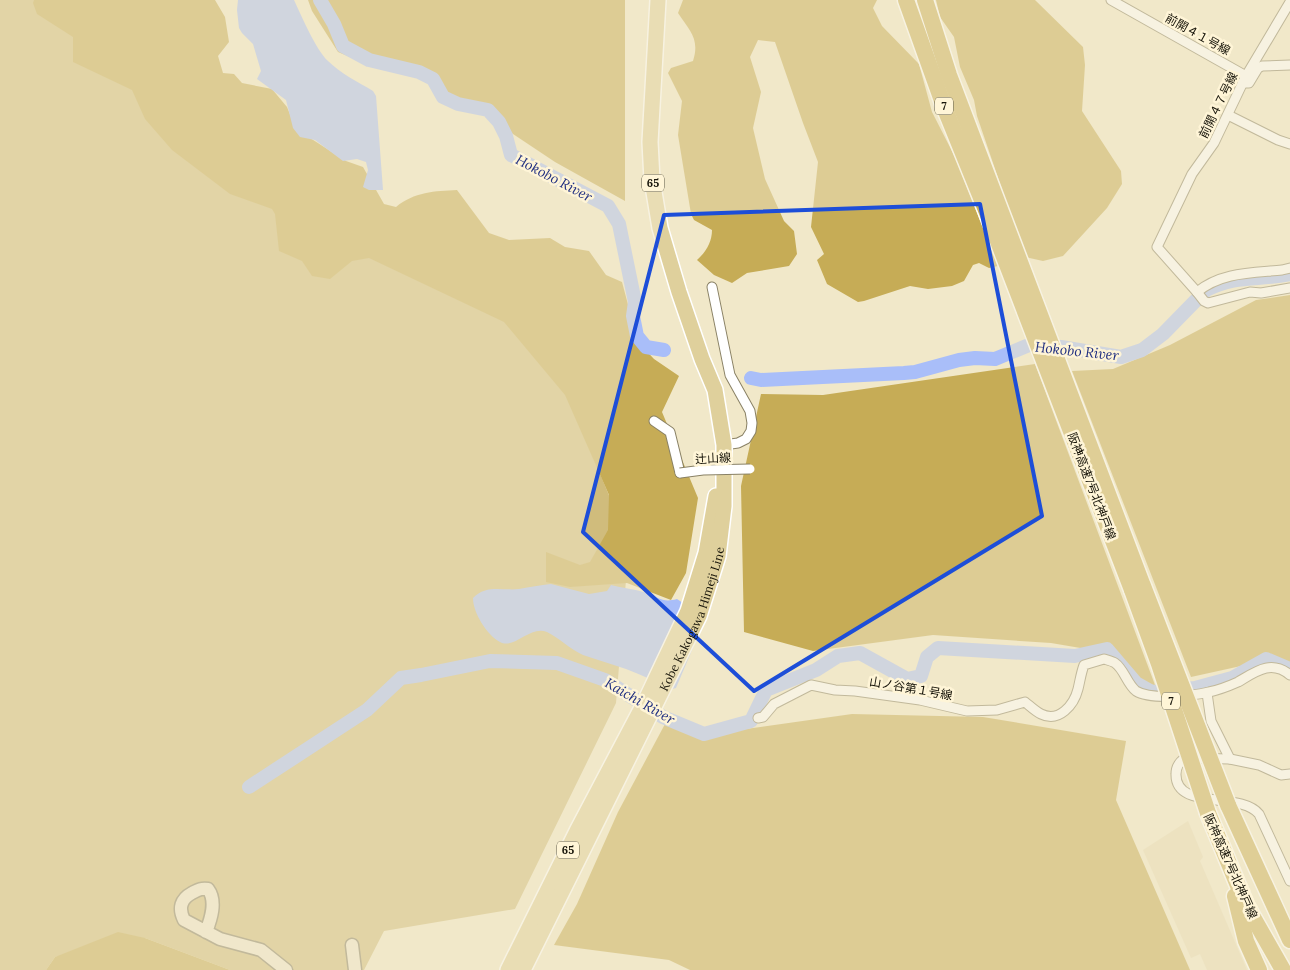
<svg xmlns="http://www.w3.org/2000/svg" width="1290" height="970" font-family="Lora,'Noto Sans JP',serif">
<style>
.built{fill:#e8dcb7}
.green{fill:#d0bc7c}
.forest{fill:#c6ac56}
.water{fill:#a9bef9}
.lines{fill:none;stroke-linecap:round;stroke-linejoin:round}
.river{stroke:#a9bef9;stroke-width:14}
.street-casing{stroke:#898165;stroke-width:11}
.secondary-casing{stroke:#898165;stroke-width:15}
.primary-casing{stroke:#fff;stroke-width:18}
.highway-casing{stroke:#fff;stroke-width:19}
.street{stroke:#fff;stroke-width:9}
.secondary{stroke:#efe7ce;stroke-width:12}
.primary{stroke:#dfd09c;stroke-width:15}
.highway{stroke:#cab05a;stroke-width:16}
.street-bridge-casing{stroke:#898165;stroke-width:11;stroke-linecap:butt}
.highway-bridge-casing{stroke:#fff;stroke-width:19;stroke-linecap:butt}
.street-bridge{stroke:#fff;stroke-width:9}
.highway-bridge{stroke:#cab05a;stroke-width:16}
.marked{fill:none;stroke:#1d4ed8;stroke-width:4;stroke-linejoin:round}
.labels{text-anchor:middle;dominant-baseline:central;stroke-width:5;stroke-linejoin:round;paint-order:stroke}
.shield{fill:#fff5d7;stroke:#5d5847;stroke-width:1}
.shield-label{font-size:11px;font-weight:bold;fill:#171409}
.street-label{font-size:12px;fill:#171409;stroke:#fff5d7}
.water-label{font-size:14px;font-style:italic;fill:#202f81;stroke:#fff5d7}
</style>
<rect width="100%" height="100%" fill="#f1e8c9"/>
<polygon class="built" points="1188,821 1203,857 1200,861 1247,970 1207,970 1200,954 1191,958 1143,850"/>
<polygon class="green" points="0,0 125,0 177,91 527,300 629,543 616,703 515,909 384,931 364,970 230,970 145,938 55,957 46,970 0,970"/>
<g class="forest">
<path d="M 34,0 L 215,0 L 225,17 L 229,42 L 218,56 L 223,73 L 234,74 L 242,83 L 272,89 L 287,107 L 296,129 L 346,161 L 363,167 L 384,204 L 396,207 C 414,192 435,191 457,190 L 489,233 L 509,240 L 550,238 L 565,247 L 589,251 L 606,275 L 622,282 L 638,342 L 654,359 L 679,376 L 662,412 L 698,498 L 686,573 L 671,600 L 627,583 L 570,587 L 546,582 L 546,552 L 580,565 L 590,562 L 608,530 L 609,495 L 565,395 L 504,322 L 369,258 L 352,261 L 330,279 L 312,276 L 302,261 L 279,251 L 275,214 L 272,209 L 230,194 L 172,150 L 145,119 L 132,90 L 73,62 L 73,37 L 37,14 L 33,3 Z"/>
<polygon points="308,0 625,0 625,201 555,162 510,132 481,106 446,94 416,72 357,60 338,52 312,11"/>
<path d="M 683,0 L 877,0 L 873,8 L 882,26 L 919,64 L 932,112 L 955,157 L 998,266 L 989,268 L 979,263 L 973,265 L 964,281 L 952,286 L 928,289 L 910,286 L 864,301 L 858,302 L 827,284 L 817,260 L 824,254 L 811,227 L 818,162 L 803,123 L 775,42 L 758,40 L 750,57 L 761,92 L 753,128 L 765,179 L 784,221 L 794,231 L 797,254 L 789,266 L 747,273 L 732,283 L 714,275 L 697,260 C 706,252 712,242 712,230 L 694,220 L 691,214 L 678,135 L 682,101 L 668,73 L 671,68 L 693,61 C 700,39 690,31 678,13 Z"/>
<polygon points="936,0 1035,0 1083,47 1085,65 1082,111 1121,171 1122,184 1107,208 1063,256 1043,261 1025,257 977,116 974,100 960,67 954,37 940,17"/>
<polygon points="1290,295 1290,662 1241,666 1191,677 1072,371 1113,369 1170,345 1256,300"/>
<polygon points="1035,364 1155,685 1146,686 1110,653 1051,643 933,635 813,651 744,632 741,486 761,394 823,395"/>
<polygon points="852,714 983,717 1126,741 1116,800 1190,970 690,970 669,960 554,945 577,904 618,812 665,724 724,732"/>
<polygon points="118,932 145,938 230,970 46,970 55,957"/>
</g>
<g class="water">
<path d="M 238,0 L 294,0 C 301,15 316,50 328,61 C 340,73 358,82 373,91 L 376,96 L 383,190 L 369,190 L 363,187 L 368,170 L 366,162 L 357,159 L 343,161 L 315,140 L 300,137 L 293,128 L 286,100 L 257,79 L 261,71 L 253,44 L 242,33 L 239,28 L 237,10 Z"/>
<path d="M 551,584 L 589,594 L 607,591 L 611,585 C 622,588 635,589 647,593 C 659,598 663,603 677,599 L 683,603 L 700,631 L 676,688 L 672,689 C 657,682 642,675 626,669 C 612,664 597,660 583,655 C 570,649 559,638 547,632 C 530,625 514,650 500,642 C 487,635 473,613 473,598 C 486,584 503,591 519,589 C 530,587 540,585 551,584 Z"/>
</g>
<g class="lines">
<g class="river">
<polyline points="320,0 334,24 343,46 369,60 419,72 433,79 443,97 458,104 488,110 499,122 506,136 511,155 608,206 619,224 635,302 633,316 637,336 646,347 664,350"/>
<path d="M 751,378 L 761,380 L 904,373 L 915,372 L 959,360 L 975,358 L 995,359 L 1029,345 L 1061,347 L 1121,357 L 1142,350 L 1163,334 L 1206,290 C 1238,274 1258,281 1290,274"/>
<polyline points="249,787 367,710 401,678 421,675 490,661 557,663 605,680 663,717 704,734 751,721 766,690 816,670 838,656 860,653 907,679 921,676 927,657 938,648 1075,656 1107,649 1136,683 1152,692 1195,688 1232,678 1266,659 1290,669"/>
</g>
<defs>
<g id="street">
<polyline points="1111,0 1246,76"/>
<path d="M 1290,2 L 1246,76 L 1214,143 L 1192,174 L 1157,247 L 1197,292 C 1221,272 1252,273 1282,270 L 1290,268"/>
<polyline points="1242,83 1249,83 1258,68 1262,66 1290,65"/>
<polyline points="1228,115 1278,140 1290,144"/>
<polyline points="712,287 730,375 750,411 752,423 751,431 746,439 738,443 724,445"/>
<polyline points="1197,292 1204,301 1208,303 1250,292 1261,293 1290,288"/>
<polyline points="654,421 670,432 680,473"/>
<polyline points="1207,693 1211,721 1230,759"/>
<path d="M 758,718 L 763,717 L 774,704 L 811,685 L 835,690 L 855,691 L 920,700 L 967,711 L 997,710 L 1025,702 C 1030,706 1035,711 1041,714 C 1059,723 1074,705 1078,689 C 1080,681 1081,673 1084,665 L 1104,659 C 1107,660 1112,661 1115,663 C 1124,669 1127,684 1136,691 C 1150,700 1192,696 1209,692 C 1219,690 1229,686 1238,682 C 1255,672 1271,659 1290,675"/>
<path d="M 1290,774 L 1281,775 L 1259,765 L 1230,759 L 1185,758 C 1179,762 1176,767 1176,774 C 1175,811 1240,791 1259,814 L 1290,881"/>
</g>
<g id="secondary">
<path d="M 206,932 C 211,919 217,901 208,889 C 201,888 198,890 192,893 C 181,899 178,908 184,920 L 220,939 L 261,950 L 286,970"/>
<polyline points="352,945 355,970"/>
</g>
<g id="primary">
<polyline points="508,970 577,831 644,704 688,611 706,553 716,496"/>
<path id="s1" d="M 523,970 L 699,616 L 718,556 L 724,506 L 724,445 L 715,390 L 702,359 L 679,292 L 660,228 L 652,180 L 650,142 L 658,0"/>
</g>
<g id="highway">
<polyline points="906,0 945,109 986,210 1132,590"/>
<polyline points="925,0 949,75 1143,586"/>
<polyline points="1228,805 1290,940"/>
<polyline points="1208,813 1246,905 1283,970"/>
<polyline points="1235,896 1246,941 1259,970"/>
</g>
</defs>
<use href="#street" class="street-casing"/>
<use href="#secondary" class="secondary-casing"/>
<use href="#primary" class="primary-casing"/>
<use href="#highway" class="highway-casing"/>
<use href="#street" class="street"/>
<use href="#secondary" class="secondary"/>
<use href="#primary" class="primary"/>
<use href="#highway" class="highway"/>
<defs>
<polyline id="street-bridge" points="680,473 703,470 750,469"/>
<g id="highway-bridge">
<polyline points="1143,586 1228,805"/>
<polyline points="1132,590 1159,664 1208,813"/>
</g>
</defs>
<use href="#street-bridge" class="street-bridge-casing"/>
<use href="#highway-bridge" class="highway-bridge-casing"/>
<use href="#street-bridge" class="street-bridge"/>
<use href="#highway-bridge" class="highway-bridge"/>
</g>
<path d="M0 0H1290V970H0ZM 980,204 L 1042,516 L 754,691 L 583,532 L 664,215 Z" fill="#f1e8c9" fill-opacity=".55" fill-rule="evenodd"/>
<path class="marked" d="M 980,204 L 1042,516 L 754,691 L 583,532 L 664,215 Z"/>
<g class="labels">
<g class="shield">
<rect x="935" y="97.5" width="18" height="17" rx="4"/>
<rect x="642" y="174.5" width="22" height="17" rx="4"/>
<rect x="1162" y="692.5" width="18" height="17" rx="4"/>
<rect x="557" y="841.5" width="22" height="17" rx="4"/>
</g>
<g class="shield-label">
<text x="944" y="106">7</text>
<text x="653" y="183">65</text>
<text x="1171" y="701">7</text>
<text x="568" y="850">65</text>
</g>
<g class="street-label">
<text transform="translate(1198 34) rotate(29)">前開４１号線</text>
<text transform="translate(1218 105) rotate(-64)">前開４７号線</text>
<text transform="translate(713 458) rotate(-3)">辻山線</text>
<text transform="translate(1092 486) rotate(69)">阪神高速7号北神戸線</text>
<text stroke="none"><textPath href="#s1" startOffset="390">Kobe Kakogawa Himeji Line</textPath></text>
<text transform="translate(911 688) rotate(10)">山ノ谷第１号線</text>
<text transform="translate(1231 866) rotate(66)">阪神高速7号北神戸線</text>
</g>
<g class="water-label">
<text transform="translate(554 178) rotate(28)">Hokobo River</text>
<text transform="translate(1077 351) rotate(6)">Hokobo River</text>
<text transform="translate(640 701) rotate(30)">Kaichi River</text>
</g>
</g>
</svg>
